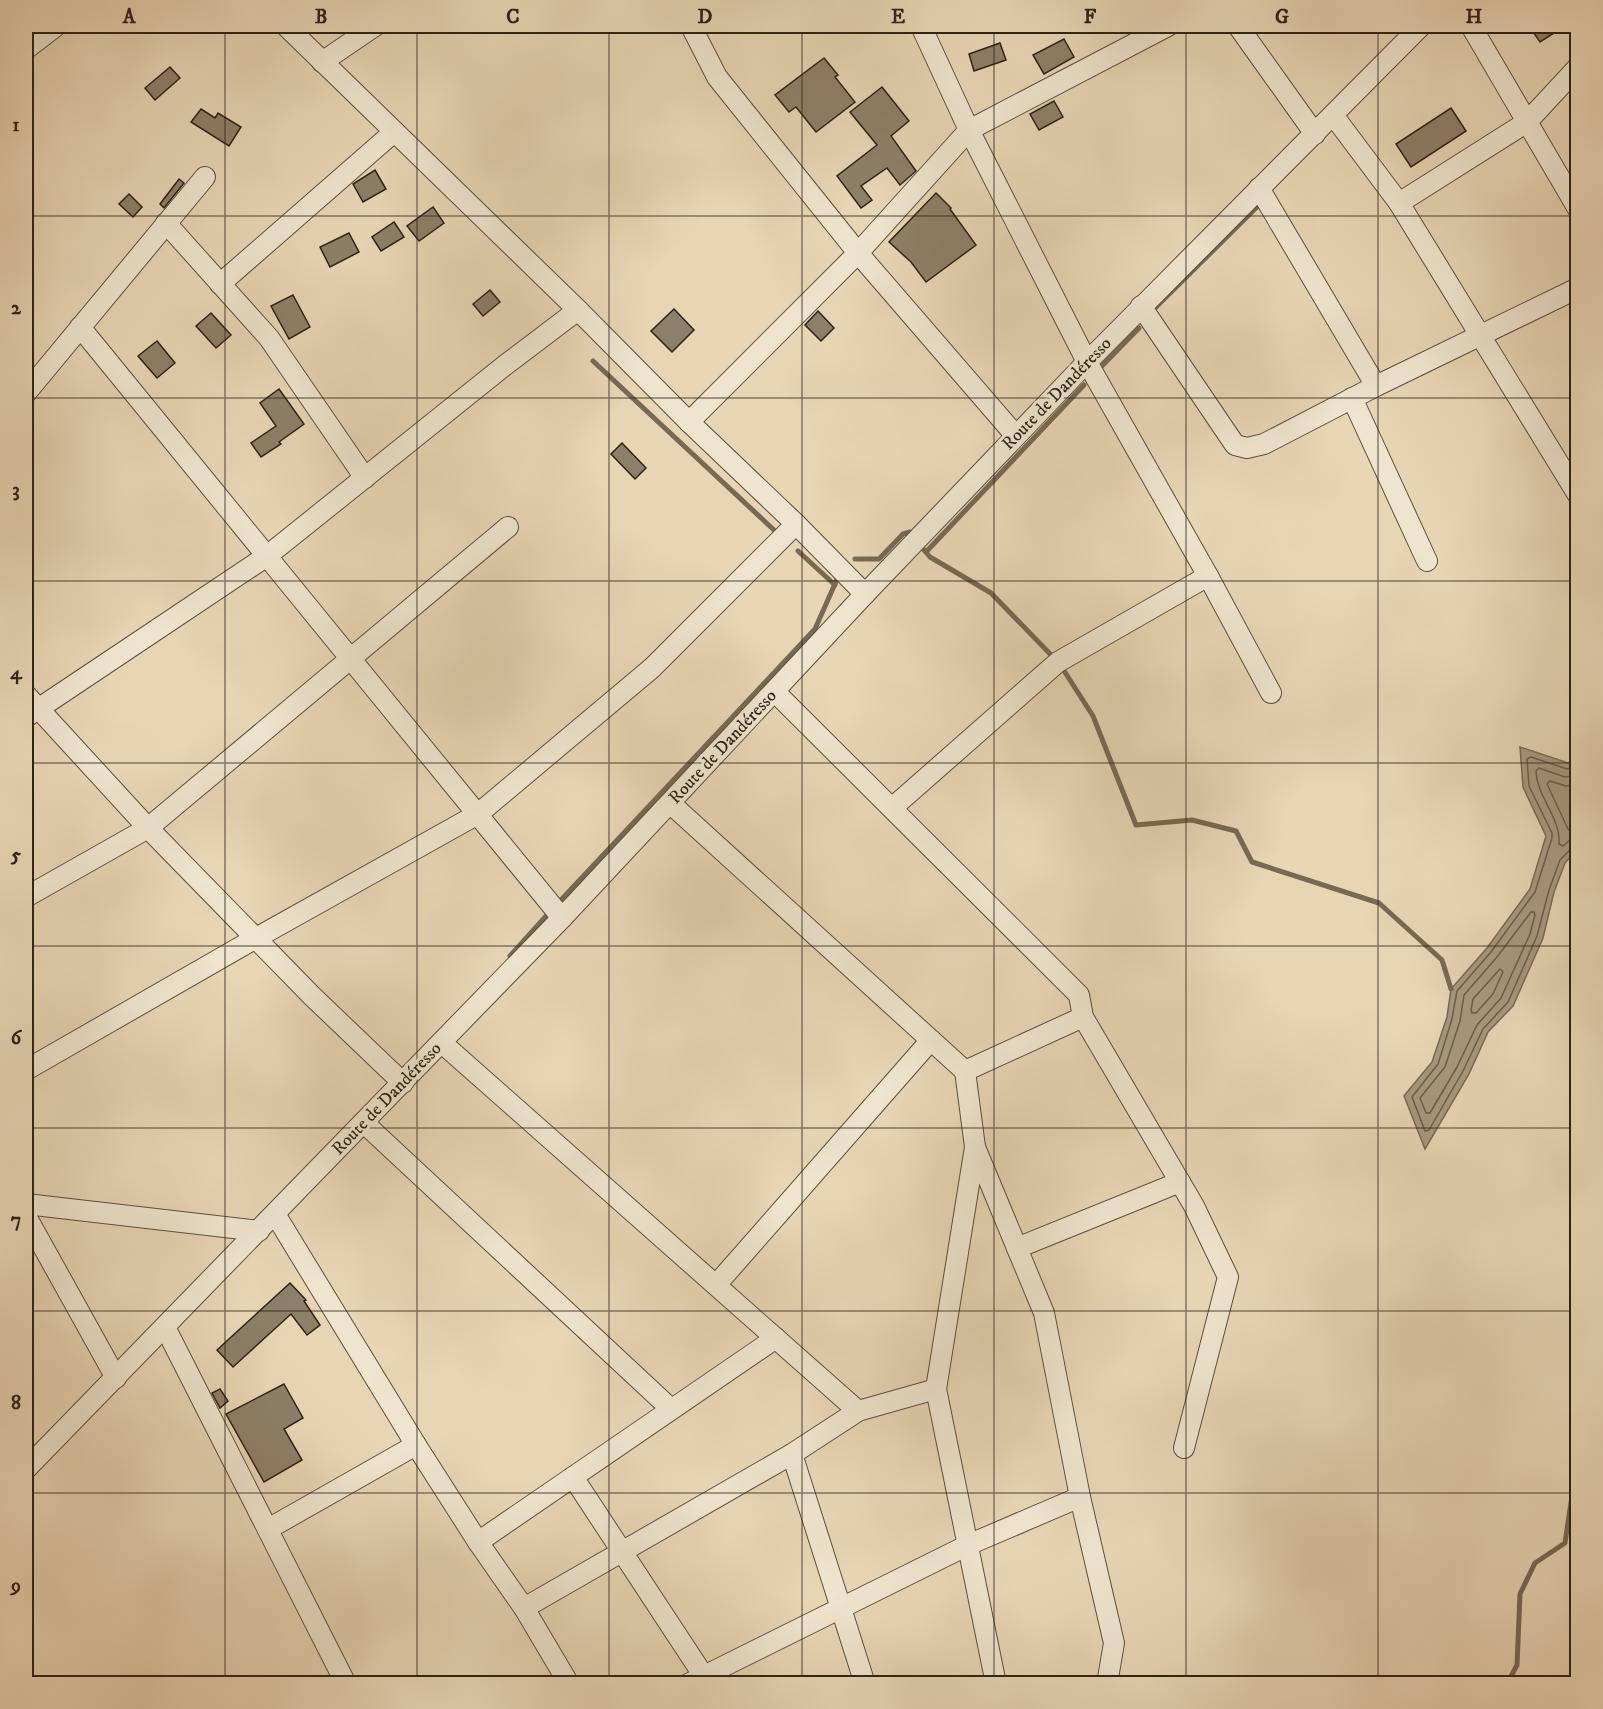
<svg xmlns="http://www.w3.org/2000/svg" width="1603" height="1709" font-family="'IM FELL DW Pica',serif">
<style>
.water{fill:#a8987e;stroke:#776954;stroke-width:1.5}
.lines{fill:none;stroke-linecap:round;stroke-linejoin:round}
.shore{stroke:#6a5d4a;stroke-width:1.5}
.stream{stroke:#776954;stroke-width:5}
.building{fill:#8e7f68;stroke:#2d2216;stroke-width:1.5}
.minor-casing{stroke:#5c4f3e;stroke-width:22}
.minor{stroke:#efe4ce;stroke-width:20}
.grid{fill:none;stroke:#2d2216;stroke-width:1.5;stroke-opacity:0.55}
.labels{text-anchor:middle;dominant-baseline:central;stroke-width:6;stroke-linejoin:round;paint-order:stroke}
.street-label{font-size:18px;fill:#2d2216;stroke:#efe4ce}
.neatline{fill:none;stroke:#2d2216;stroke-width:2}
.grid-label{font-size:20px;text-anchor:middle;font-weight:bold;fill:#2d2216}
</style>
<rect width="100%" height="100%" fill="#e7d5b4"/>
<filter id="stains"><feTurbulence type="fractalNoise" baseFrequency=".00333" numOctaves="4"/><feColorMatrix values="0 0 0 0 .2 0 0 0 0 .09 0 0 0 0 .02 0 0 0 .5 -.17"/></filter>
<radialGradient id="worn" r=".72"><stop offset=".6" stop-color="#630" stop-opacity="0"/><stop offset="1" stop-color="#630" stop-opacity=".3"/></radialGradient>
<polygon class="water" points="1520,747 1568,763 1577,755 1578,791 1575,792 1575,833 1577,850 1565,863 1554,892 1543,938 1513,1006 1488,1032 1469,1074 1425,1149 1404,1096 1432,1062 1447,1017 1451,989 1487,948 1530,889 1546,836 1523,787"/>
<g class="lines">
<g class="shore">
<polyline points="1578,763 1571,768 1567,769 1531,757 1527,759 1529,786 1552,833 1552,838 1535,892 1491,952 1457,991 1452,1019 1438,1064 1412,1097 1425,1131 1429,1130 1463,1071 1483,1029 1508,1002 1537,936 1549,890 1560,860 1572,848 1578,847"/>
<path d="M 1578,773 L 1572,776 L 1565,777 L 1539,768 L 1536,771 C 1537,797 1561,818 1559,844 L 1563,846 L 1570,840 L 1578,839"/>
<polyline points="1578,784 1566,786 1550,781 1547,784 1568,829 1570,831 1578,830"/>
<polygon points="1531,912 1534,912 1535,915 1530,934 1501,998 1477,1025 1457,1067 1430,1113 1426,1113 1420,1098 1445,1067 1460,1021 1464,995 1497,957"/>
<polygon points="1500,969 1503,972 1493,994 1476,1013 1472,1013 1471,1010 1473,999"/>
</g>
<g class="stream">
<polyline points="1152,311 1262,202"/>
<polyline points="593,361 774,530"/>
<polyline points="1099,369 1139,328"/>
<polyline points="919,544 930,557 991,593 1055,659"/>
<polyline points="798,551 835,585"/>
<polyline points="926,552 1084,385"/>
<polyline points="855,559 879,559 903,534 910,532"/>
<polyline points="1061,666 1093,716 1136,825 1192,820 1236,831 1252,862 1379,903 1442,960 1451,989"/>
<polyline points="561,900 815,629 838,577"/>
<polyline points="510,956 548,914"/>
<polyline points="1507,1684 1517,1665 1520,1594 1535,1563 1565,1543 1572,1496 1578,1493"/>
</g>
</g>
<g class="building">
<polygon points="1529,26 1565,26 1540,42"/>
<polygon points="1064,39 1074,57 1044,74 1033,55"/>
<polygon points="1000,43 1006,60 974,71 969,54"/>
<polygon points="824,58 838,75 835,77 855,102 816,132 796,107 789,112 775,95"/>
<polygon points="170,67 180,78 155,100 145,88"/>
<polygon points="882,87 909,121 891,136 916,171 900,185 887,168 861,186 872,200 861,208 837,176 877,145 850,112"/>
<polygon points="1054,101 1063,117 1039,130 1030,114"/>
<polygon points="1451,108 1466,131 1411,167 1396,144"/>
<polygon points="201,109 215,118 218,113 241,127 229,146 191,122"/>
<polygon points="375,170 386,189 363,202 353,184"/>
<polygon points="179,179 184,183 164,208 160,204"/>
<polygon points="936,193 951,208 950,209 976,245 926,282 911,262 889,242"/>
<polygon points="129,194 142,207 133,217 119,204"/>
<polygon points="433,207 444,223 419,241 407,226"/>
<polygon points="394,222 404,237 381,251 372,237"/>
<polygon points="349,233 359,252 330,267 320,247"/>
<polygon points="490,290 500,302 483,316 473,304"/>
<polygon points="293,295 310,327 289,339 271,306"/>
<polygon points="674,309 694,330 672,352 651,331"/>
<polygon points="818,311 834,328 821,341 805,325"/>
<polygon points="211,313 231,335 216,348 196,326"/>
<polygon points="157,341 175,363 157,378 138,356"/>
<polygon points="279,389 304,424 279,442 281,444 261,457 251,443 276,426 260,403"/>
<polygon points="622,443 646,468 635,479 611,454"/>
<polygon points="290,1283 306,1300 304,1301 320,1325 307,1335 291,1314 233,1367 217,1350"/>
<polygon points="284,1384 303,1418 284,1429 302,1460 264,1482 226,1414"/>
<polygon points="220,1389 228,1401 220,1408 212,1393"/>
</g>
<g class="lines">
<defs>
<g id="minor">
<polyline points="286,26 578,310 689,422 796,524 865,594"/>
<polyline points="691,26 717,77 858,253 1016,436"/>
<polyline points="921,26 969,130 1087,362 1208,576 1271,693"/>
<polyline points="1238,26 1315,134"/>
<polyline points="1471,26 1578,209"/>
<polyline points="26,49 56,26"/>
<polyline points="322,62 375,26"/>
<polyline points="1333,115 1399,203 1527,122 1578,67"/>
<polyline points="1259,188 1376,386"/>
<polyline points="1399,203 1578,495"/>
<polyline points="166,223 269,338 365,478"/>
<polyline points="220,284 394,132"/>
<polyline points="1141,306 1235,445 1247,448 1264,444 1376,386 1578,288"/>
<polyline points="80,327 562,918"/>
<polyline points="26,393 205,177"/>
<polyline points="1352,398 1427,561"/>
<polyline points="689,422 858,253 969,130 1168,26"/>
<polyline points="775,692 1079,995 1083,1017 965,1071"/>
<polyline points="26,695 148,828 312,996 403,1083"/>
<polyline points="26,717 267,556 504,366 578,310"/>
<polyline points="670,803 965,1071 975,1147"/>
<polyline points="892,808 1058,662 1208,576"/>
<polyline points="26,897 148,828 508,527"/>
<polyline points="1083,1017 1194,1206 1228,1277 1184,1448"/>
<polyline points="442,1043 858,1411 792,1454 524,1608"/>
<polyline points="26,1070 256,938 478,814 652,668 796,524"/>
<polyline points="364,1123 671,1409"/>
<polyline points="26,1204 259,1231"/>
<polyline points="275,1214 416,1445 478,1542 524,1608 569,1684"/>
<polyline points="26,1216 116,1378"/>
<polyline points="1017,1248 1180,1182"/>
<polyline points="716,1285 931,1040"/>
<polyline points="165,1327 346,1684"/>
<polyline points="936,1389 996,1684"/>
<polyline points="858,1411 936,1389 975,1147 1044,1313 1080,1497 1114,1643 1107,1684"/>
<polyline points="792,1454 865,1684"/>
<polyline points="26,1469 562,918 865,594 1087,362 1421,26"/>
<polyline points="573,1477 709,1684"/>
<polyline points="268,1529 416,1445"/>
<polyline points="478,1542 776,1338"/>
<polyline points="688,1684 968,1545 1080,1497"/>
</g>
</defs>
<use href="#minor" class="minor-casing"/>
<use href="#minor" class="minor"/>
</g>
<path class="grid" d="M 225,26 L 225,1684M 417,26 L 417,1684M 609,26 L 609,1684M 802,26 L 802,1684M 994,26 L 994,1684M 1186,26 L 1186,1684M 1378,26 L 1378,1684M 26,216 L 1578,216M 26,398 L 1578,398M 26,581 L 1578,581M 26,763 L 1578,763M 26,946 L 1578,946M 26,1128 L 1578,1128M 26,1311 L 1578,1311M 26,1493 L 1578,1493"/>
<g class="labels">
<g class="street-label">
<text transform="translate(1057 394) rotate(-46)">Route de Dandéresso</text>
<text transform="translate(723 747) rotate(-47)">Route de Dandéresso</text>
<text transform="translate(387 1099) rotate(-46)">Route de Dandéresso</text>
</g>
</g>
<rect width="1603" height="1709" fill="none" stroke="#e7d5b4" stroke-width="66"/>
<rect x="33" y="33" width="1537" height="1643" class="neatline"/>
<g class="grid-label">
<text x="129" y="23">A</text>
<text x="321" y="23">B</text>
<text x="513" y="23">C</text>
<text x="705" y="23">D</text>
<text x="898" y="23">E</text>
<text x="1090" y="23">F</text>
<text x="1282" y="23">G</text>
<text x="1474" y="23">H</text>
<text x="16" y="131">1</text>
<text x="16" y="314">2</text>
<text x="16" y="496">3</text>
<text x="16" y="679">4</text>
<text x="16" y="861">5</text>
<text x="16" y="1044">6</text>
<text x="16" y="1226">7</text>
<text x="16" y="1409">8</text>
<text x="16" y="1592">9</text>
</g>
<rect width="100%" height="100%" filter="url(#stains)"/>
<rect width="100%" height="100%" fill="url(#worn)"/>
</svg>
